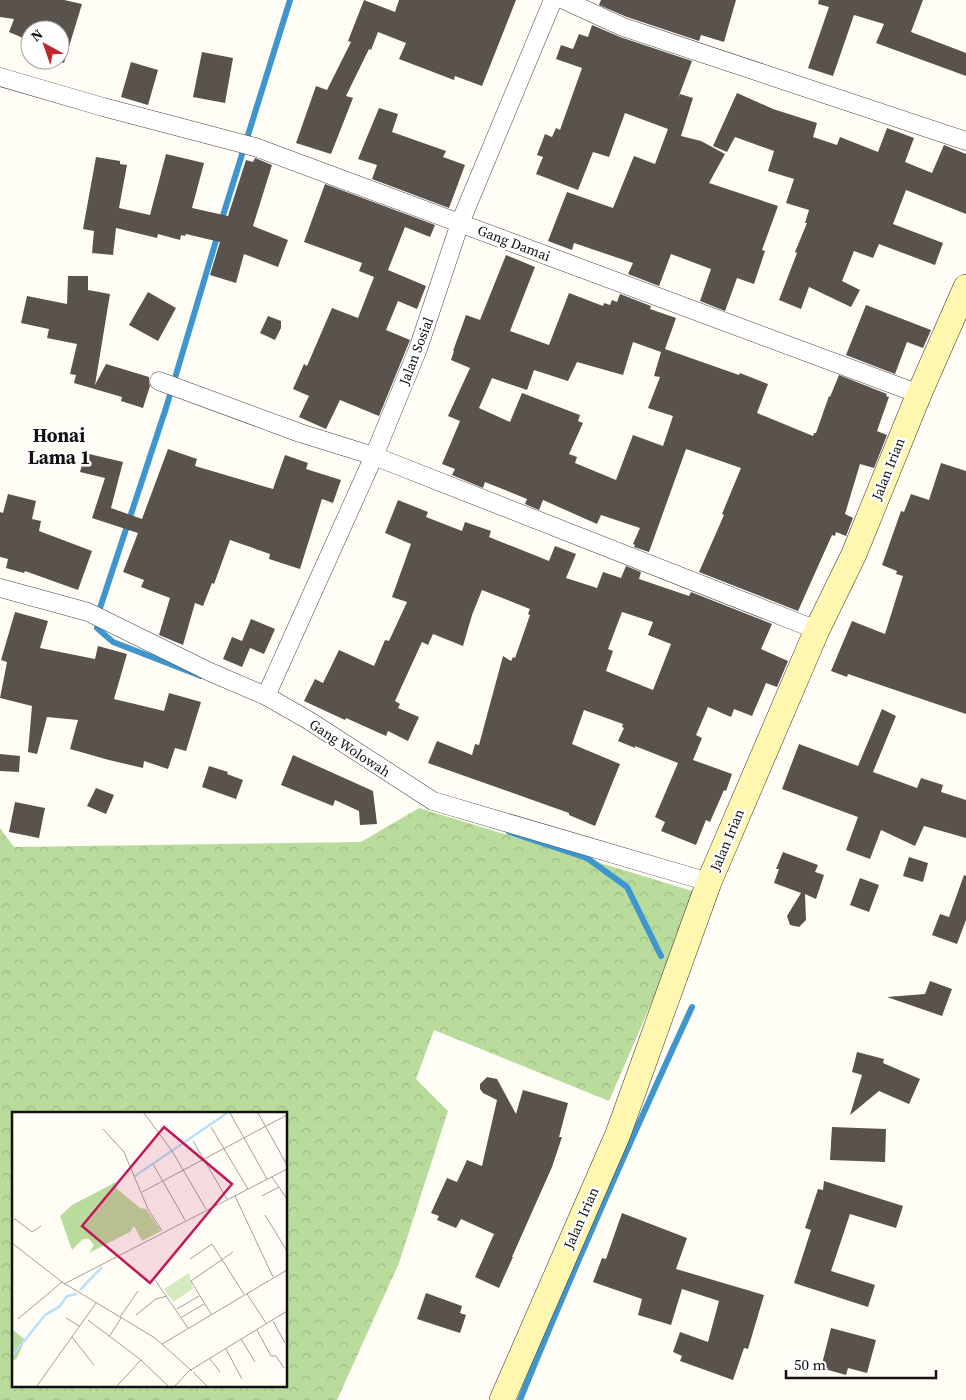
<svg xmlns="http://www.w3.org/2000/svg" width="966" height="1400" font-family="'Source Serif 4',serif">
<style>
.forest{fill:url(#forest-crowns);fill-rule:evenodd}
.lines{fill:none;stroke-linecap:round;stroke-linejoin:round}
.stream{stroke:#3f96cf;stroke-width:6}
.building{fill:#5a524d;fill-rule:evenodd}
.minor-casing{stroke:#444;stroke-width:19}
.secondary-casing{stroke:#333;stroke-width:26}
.minor{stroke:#fff;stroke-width:18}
.secondary{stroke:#fff6b0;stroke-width:25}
.labels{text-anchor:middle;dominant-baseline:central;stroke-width:5;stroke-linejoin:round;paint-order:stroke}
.street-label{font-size:14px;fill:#111;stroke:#fff}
.district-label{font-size:19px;font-weight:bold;fill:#111;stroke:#fff}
.inset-river{fill:none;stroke:#b9e0f7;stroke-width:2.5}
.inset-road{fill:none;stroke:#a09f9a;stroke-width:1}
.view{fill:#c2185b;fill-opacity:0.15;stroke:#c2185b;stroke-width:2.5}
.inset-edge{fill:none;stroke:#111;stroke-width:2.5}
</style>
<defs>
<pattern id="forest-crowns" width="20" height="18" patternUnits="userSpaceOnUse" patternTransform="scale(1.25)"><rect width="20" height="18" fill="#b9dc9c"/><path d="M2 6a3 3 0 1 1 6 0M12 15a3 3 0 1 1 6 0" fill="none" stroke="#9ebc85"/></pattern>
</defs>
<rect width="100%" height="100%" fill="#fffdf5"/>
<path class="forest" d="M 419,808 L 699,893 L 609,1101 L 434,1030 L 416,1079 L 448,1111 L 399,1263 L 337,1400 L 0,1400 L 0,828 L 14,847 L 361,842 ZM 14,1114 L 286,1114 L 286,1386 L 14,1386 Z"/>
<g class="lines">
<g class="stream">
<polyline points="221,222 290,0"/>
<polyline points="201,676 113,642 97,628 100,608 166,408 218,234"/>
<polyline points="509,832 587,858 627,887 661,956"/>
<path d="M 520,1400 C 574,1267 632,1137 692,1007"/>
</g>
</g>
<g class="building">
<polygon points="0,0 64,0 82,4 64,63 60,62 60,30 30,30 30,41 9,32 14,19 0,17"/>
<polygon points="364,0 395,12 399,0 516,0 482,86 455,76 454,80 399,59 406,43 378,32 371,50 369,49 346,96 353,98 331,154 296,143 316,86 327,90 351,42 348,41"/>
<polygon points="601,0 736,0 724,42 701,35 699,41 627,17 599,5"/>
<polygon points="819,0 923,0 911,32 966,53 966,76 876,43 884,24 854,15 833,76 808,68 829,7 818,4"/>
<polygon points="592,25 620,37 692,61 677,101 680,94 693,98 681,136 701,141 725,154 709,183 778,206 762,250 765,251 754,284 737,278 725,311 700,301 711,269 671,254 659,286 628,274 633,263 574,243 572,250 548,241 567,192 613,208 634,156 655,164 668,129 625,113 609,157 593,152 578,190 536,174 543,157 537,155 545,134 552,137 556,128 560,130 582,68 556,59 561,45 573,49 579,34 588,37"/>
<polygon points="202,52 233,58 225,103 193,97"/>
<polygon points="131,62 158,70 148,105 121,97"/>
<polygon points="737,93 773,109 817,123 813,137 837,145 840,137 878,152 887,128 914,138 905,162 932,173 944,145 966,154 966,214 906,190 893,224 943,243 935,265 879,244 873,258 854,251 842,281 860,290 851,307 809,287 801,309 779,300 797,253 795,252 807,223 805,223 809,210 786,203 794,179 768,171 774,151 735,137 727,152 713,146"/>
<polygon points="379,108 398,114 392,132 446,151 443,157 465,165 449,208 372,179 377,165 358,159"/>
<polygon points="166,154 204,163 192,208 228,216 246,160 253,162 255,158 272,165 253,226 288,240 278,267 244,254 236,283 210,275 220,242 186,234 185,236 181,235 180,240 158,234 157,238 116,228 113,255 92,253 94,231 83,229 96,157 120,161 120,164 127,165 119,208 150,215"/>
<polygon points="325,184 435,225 430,237 405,227 388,270 426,286 417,309 398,301 386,330 410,340 379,416 340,400 326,429 299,417 309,396 293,389 304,364 307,366 332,308 358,318 374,277 359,271 362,263 304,242"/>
<path d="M 506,255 L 535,267 L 510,331 L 549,345 L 569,293 L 603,306 L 604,303 L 610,305 L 612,300 L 617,302 L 620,294 L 651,306 L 650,309 L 676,318 L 665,349 L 739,375 L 740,373 L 768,384 L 757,413 L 813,436 L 814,433 L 816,433 L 829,396 L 830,397 L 839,375 L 887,394 L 886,396 L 889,397 L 877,431 L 887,435 L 874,468 L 860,464 L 845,514 L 853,518 L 846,536 L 836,532 L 835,536 L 832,535 L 798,611 L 699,572 L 724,515 L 722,514 L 741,468 L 686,449 L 649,552 L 634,547 L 635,545 L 633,544 L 640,528 L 601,515 L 597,524 L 543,500 L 539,510 L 525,504 L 527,499 L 485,482 L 483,488 L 452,475 L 455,469 L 442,464 L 460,421 L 448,416 L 470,368 L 451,360 L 454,351 L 453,351 L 466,315 L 480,320 ZM 633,342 L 661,352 L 654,376 L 660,377 L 648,408 L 673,416 L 663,446 L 633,435 L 616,480 L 575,463 L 577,457 L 569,454 L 583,423 L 578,421 L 580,415 L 522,393 L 510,422 L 479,408 L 492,378 L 527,390 L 534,370 L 568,381 L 577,362 L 623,375 Z"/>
<polygon points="68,276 88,276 88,290 110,294 95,385 106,364 149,377 149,382 150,386 143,408 121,401 122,397 74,383 76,375 70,374 77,344 47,338 49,329 21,323 27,296 67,304"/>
<polygon points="148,292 176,308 158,341 129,325"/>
<polygon points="866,305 931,330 923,348 907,342 895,374 846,355"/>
<polygon points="268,316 281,321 281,328 275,340 260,333"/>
<polygon points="168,449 197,459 195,466 273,489 285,455 308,463 306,469 341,480 333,503 322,499 300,569 269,559 270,554 230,540 214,584 212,583 203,606 195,603 183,645 159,635 170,598 141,587 144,580 123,572 138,533 92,518 105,478 80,472 85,453 123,462 111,508 142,519"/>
<polygon points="941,463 966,471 966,714 848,674 847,677 831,671 852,621 885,634 903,576 896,574 897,571 882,565 901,511 904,512 911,494 929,500"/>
<polygon points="8,494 36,501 32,519 41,521 39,531 92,551 78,590 25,571 24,573 6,568 8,559 0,557 0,512 3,513"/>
<path d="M 398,500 L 428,512 L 426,517 L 462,531 L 465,522 L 491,531 L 489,537 L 549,561 L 555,546 L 576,554 L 566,578 L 597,588 L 603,572 L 621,578 L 626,566 L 641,572 L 639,579 L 689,596 L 691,592 L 772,624 L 761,649 L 788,661 L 777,687 L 766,683 L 752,716 L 734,709 L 731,717 L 708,707 L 696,735 L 702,738 L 693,760 L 732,774 L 726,791 L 724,790 L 710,822 L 706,820 L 696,845 L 661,831 L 665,822 L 655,817 L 678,763 L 635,746 L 635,748 L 618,741 L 624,728 L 622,727 L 623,724 L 584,710 L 572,744 L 620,764 L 595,826 L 569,815 L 569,813 L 428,763 L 437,741 L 472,755 L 475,744 L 479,745 L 503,656 L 511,661 L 513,657 L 515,658 L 530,615 L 528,614 L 530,609 L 482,590 L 472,615 L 463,646 L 433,634 L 428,645 L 422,642 L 395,701 L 400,704 L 398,708 L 419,717 L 408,741 L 388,731 L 386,736 L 346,718 L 345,720 L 304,701 L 315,679 L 323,683 L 339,650 L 374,666 L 385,640 L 389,641 L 407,602 L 392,597 L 411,544 L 385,533 ZM 622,612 L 653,622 L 648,635 L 671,644 L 653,690 L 606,671 L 613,651 L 608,649 Z"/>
<polygon points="15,612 48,621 40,648 95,659 98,646 127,654 114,699 164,711 169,693 201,702 186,751 175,748 168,769 144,761 143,768 109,760 70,749 78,720 47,717 37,754 28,752 32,706 0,698 7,662 1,660"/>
<polygon points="251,619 275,629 264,654 250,648 242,667 223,659 232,637 242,641"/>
<polygon points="882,709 896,716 873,772 917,788 921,778 943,785 941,792 966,800 966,838 924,826 915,846 881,830 870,859 846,850 858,817 782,789 799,744 858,766"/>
<polygon points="0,754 20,756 19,772 0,771"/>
<polygon points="293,755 373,791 377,824 360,825 359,811 335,800 333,806 281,785"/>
<polygon points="209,766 228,772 227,774 243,780 236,799 202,787"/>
<polygon points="96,788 114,795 106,814 87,806"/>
<polygon points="15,802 45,808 39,838 9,832"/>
<polygon points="783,852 818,865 815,872 824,875 816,899 805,894 806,920 799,927 790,925 787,916 801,893 774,883 779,869 776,869"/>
<polygon points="909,857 928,863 923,882 903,876"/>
<polygon points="964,875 966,876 966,920 957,944 932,935 940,914 949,917"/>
<polygon points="860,878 879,885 869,912 850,905"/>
<polygon points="930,981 952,989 942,1016 887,997 925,994"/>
<polygon points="857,1052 884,1059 883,1063 920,1079 909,1104 879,1091 850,1115 862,1075 852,1072"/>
<polygon points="487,1077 497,1079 516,1114 523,1090 568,1103 559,1137 562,1137 552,1167 512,1257 513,1257 499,1288 475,1277 494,1234 461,1219 456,1228 437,1220 439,1216 431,1213 447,1178 457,1182 467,1160 482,1166 497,1100 483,1093 480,1089 480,1084"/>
<polygon points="832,1127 886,1129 885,1162 830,1160"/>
<polygon points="824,1181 903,1206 896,1228 850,1214 831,1271 875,1285 868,1307 794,1283 811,1230 805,1228 818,1189 823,1190"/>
<polygon points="622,1213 687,1238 676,1269 764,1295 748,1349 744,1348 733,1380 680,1361 682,1356 673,1352 680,1332 708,1342 719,1301 682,1289 671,1325 638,1315 642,1299 593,1282 602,1258 606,1259"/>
<polygon points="426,1293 462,1306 460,1313 466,1315 460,1333 417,1319"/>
<polygon points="831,1328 876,1340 867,1373 848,1368 846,1375 821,1368"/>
</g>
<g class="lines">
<defs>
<g id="minor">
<polyline points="564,0 623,27 966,141"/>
<polyline points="0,77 103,107 255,147 919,394"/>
<polyline points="159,381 300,433 374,456 817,630"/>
<polyline points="0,588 88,612 210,672 266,696 308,720 433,801 709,882"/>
<polyline points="266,696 374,456 418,349 460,223 553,0"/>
</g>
<polyline id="secondary" points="502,1400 618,1134 709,882 817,630 854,554 919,394 966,287"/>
</defs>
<use href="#minor" class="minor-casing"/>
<use href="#secondary" class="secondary-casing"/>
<use href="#minor" class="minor"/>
<use href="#secondary" class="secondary"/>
</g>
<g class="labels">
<g class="street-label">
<text transform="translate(514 243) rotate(21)">Gang Damai</text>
<text transform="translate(416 351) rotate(-69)">Jalan Sosial</text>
<text transform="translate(888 469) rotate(-68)">Jalan Irian</text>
<text transform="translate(350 748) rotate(33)">Gang Wolowah</text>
<text transform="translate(727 840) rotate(-67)">Jalan Irian</text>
<text transform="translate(581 1218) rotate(-66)">Jalan Irian</text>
</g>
<g class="district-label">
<text x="59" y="435">Honai<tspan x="59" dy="22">Lama 1</tspan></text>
</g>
</g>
<g transform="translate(12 1112)">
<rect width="275" height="275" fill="#fffdf5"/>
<path d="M 177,161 L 181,177 L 161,190 L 152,177 Z" fill="#d5ebbd"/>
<path d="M 104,70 L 104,76 L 128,96 L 134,97 L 149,119 L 130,129 L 122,114 L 118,120 L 77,141 L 82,133 L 77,127 L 71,127 L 60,138 L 48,104 L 60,93 ZM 0,217 L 13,228 L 5,246 L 0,250 Z" fill="#b9dc9c"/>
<path class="inset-river" d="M 123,64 L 215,1M 68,178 L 90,155M 0,244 L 33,203 L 48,194 L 55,184 L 65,182"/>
<path class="inset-road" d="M 132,1 L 160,39 L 194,97M 218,1 L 255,67M 246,1 L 275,53M 199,15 L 236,77M 91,17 L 112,40 L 136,97 L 150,119M 181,29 L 215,87M 141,52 L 173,108M 260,65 L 275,87M 130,80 L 275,3M 223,84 L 261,165M 250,84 L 267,75M 253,103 L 275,139M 0,110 L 3,107 L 20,120 L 29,114M 0,131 L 50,170 L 143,226 L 180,259M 178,147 L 200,132 L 232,182M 143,168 L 176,216M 52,172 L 275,57M 235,182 L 254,211M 165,197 L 187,184M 199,202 L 179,169 L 221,140M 124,203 L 144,187 L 155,184M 108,205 L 126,179M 170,205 L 192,192M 54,206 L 67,214M 6,207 L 50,170M 76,208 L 129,248 L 156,274M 261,209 L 273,231M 245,218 L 259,244 L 264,244 L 272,256M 60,225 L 82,253M 97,225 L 109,206M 229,227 L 243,250M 150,232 L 275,158M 214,237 L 230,267M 198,247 L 208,260M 177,259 L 275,199M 181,260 L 195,274M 25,274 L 84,191M 105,274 L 129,248M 163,274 L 177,259"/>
<path class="view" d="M 152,15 L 220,72 L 138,171 L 70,114 Z"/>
<rect width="275" height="275" class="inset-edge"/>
</g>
<g transform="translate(45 45) rotate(320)"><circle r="24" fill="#ffffff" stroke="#a0a0a0"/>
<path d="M0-4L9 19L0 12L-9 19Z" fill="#c4262e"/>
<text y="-8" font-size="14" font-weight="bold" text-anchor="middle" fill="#111111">N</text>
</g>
<path d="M786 1370v8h150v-8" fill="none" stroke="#111111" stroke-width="2.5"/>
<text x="794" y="1370" font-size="15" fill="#111111" stroke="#ffffff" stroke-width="4" paint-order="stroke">50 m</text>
</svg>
